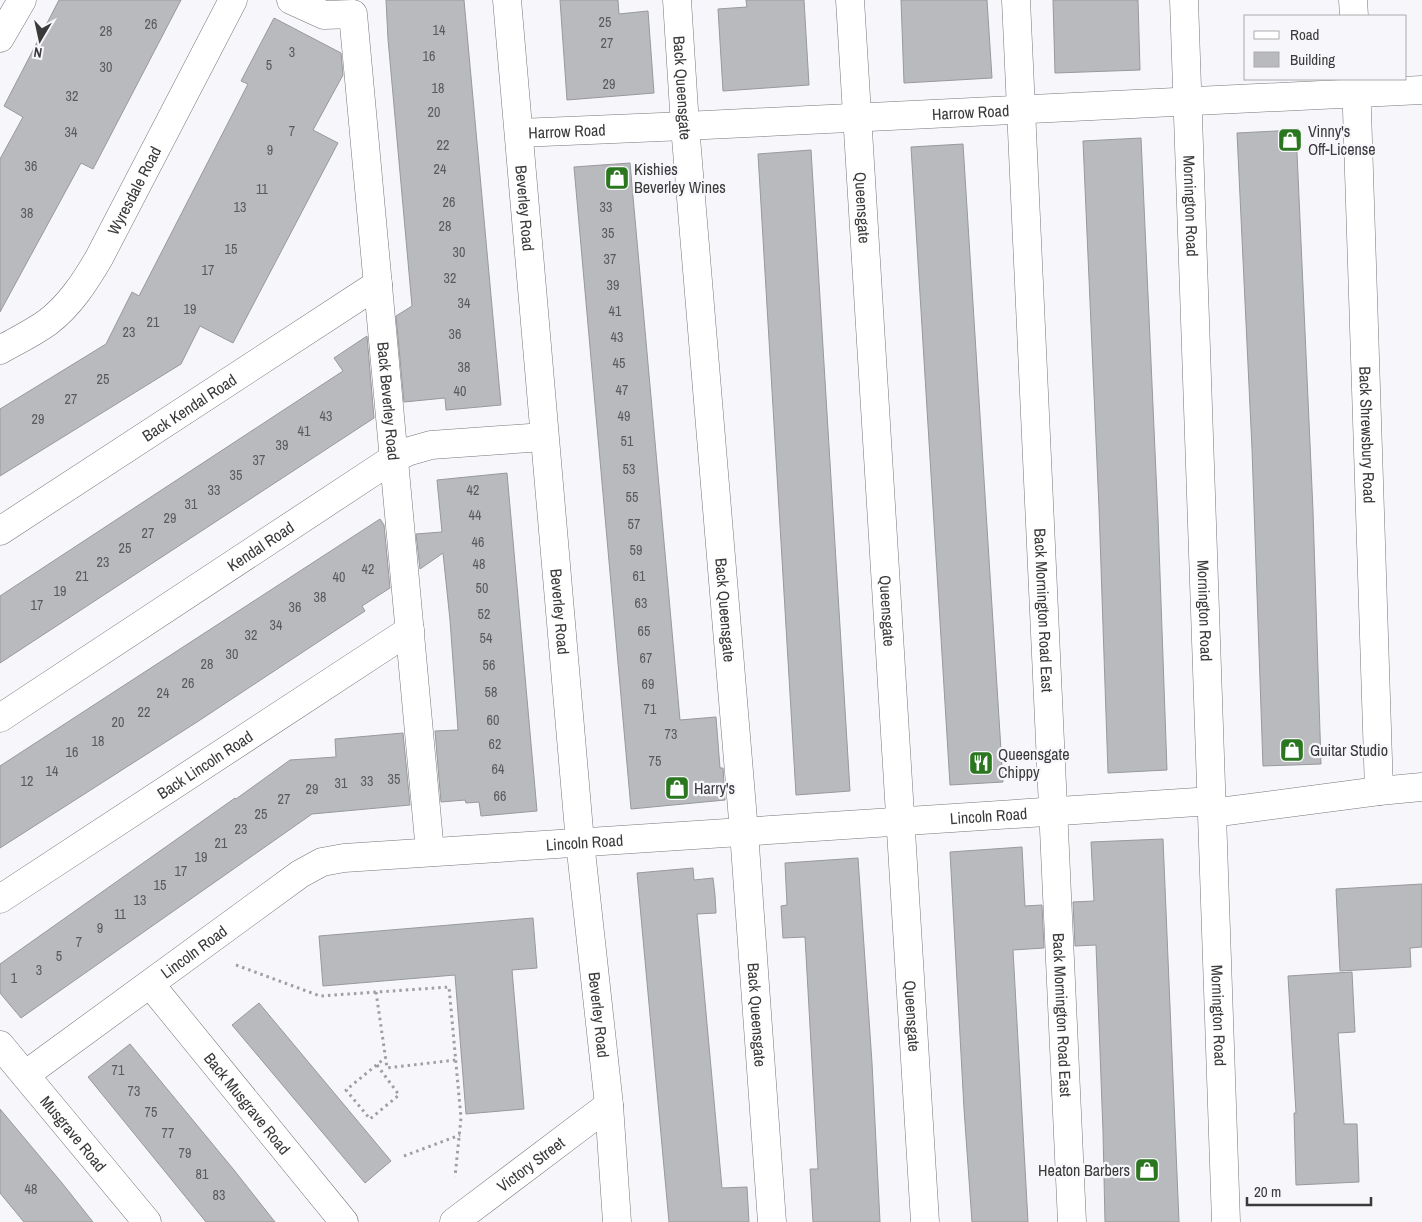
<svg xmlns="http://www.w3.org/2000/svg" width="1422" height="1222" font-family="'Archivo Narrow',sans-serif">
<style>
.building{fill:#b9babe;stroke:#97999c}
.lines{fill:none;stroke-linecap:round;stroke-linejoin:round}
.minor-casing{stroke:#777679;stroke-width:29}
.path{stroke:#9f9fa2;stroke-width:3;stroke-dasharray:2.5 4;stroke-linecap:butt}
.minor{stroke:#fff;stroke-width:28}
.labels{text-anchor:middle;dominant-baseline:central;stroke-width:4.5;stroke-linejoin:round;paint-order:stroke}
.number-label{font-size:14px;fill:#5a5a5c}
.street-label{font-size:16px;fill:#3a3a3b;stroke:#f7f6fa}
.poi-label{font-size:16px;fill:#3a3a3b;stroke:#f7f6fa;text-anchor:start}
</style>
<rect width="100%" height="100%" fill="#f7f6fa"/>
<g class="building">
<polygon points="59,0 181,0 93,169 81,163 0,312 0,159 23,117 4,106"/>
<polygon points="386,0 464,0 501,405 446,410 445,398 404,402 396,316 412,306 388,39"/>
<polygon points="560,0 618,0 619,14 648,11 654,93 567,100"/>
<polygon points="746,0 804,0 809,85 723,91 718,9 747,7"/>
<polygon points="901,0 987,0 992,78 904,83"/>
<polygon points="1053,0 1138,0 1140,70 1055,73"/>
<polygon points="274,18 341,53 343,75 313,130 338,143 233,343 200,326 181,364 0,476 0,409 106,344 132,292 139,296 156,263 248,84 241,81"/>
<polygon points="1296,130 1313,511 1321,764 1263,766 1252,449 1237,133"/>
<polygon points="1141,138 1158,518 1167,770 1108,773 1099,508 1083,141"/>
<polygon points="963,144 1003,782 950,785 911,147"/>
<polygon points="811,150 850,791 796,795 758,154"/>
<polygon points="630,163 680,720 716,717 720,768 723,768 725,800 631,809 574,167"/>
<polygon points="367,336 374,418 0,663 0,596 343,371 334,358"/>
<polygon points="507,473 537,811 481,816 479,802 466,803 465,800 441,802 435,731 458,730 450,620 443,553 420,569 416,534 442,532 437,480"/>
<polygon points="380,519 384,525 390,588 362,606 365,611 197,722 0,848 0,766"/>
<polygon points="403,733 410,805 312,814 21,1018 0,993 0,964 235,798 236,799 290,760 336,757 335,739"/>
<polygon points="1163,839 1179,1222 1105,1222 1103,1132 1096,945 1075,946 1073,902 1094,901 1091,842"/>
<polygon points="1022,847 1025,906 1042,905 1044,948 1013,950 1028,1222 972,1222 964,1109 950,852"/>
<polygon points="858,858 872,1063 880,1222 813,1222 810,1169 818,1169 805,937 783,938 781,906 787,905 785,863"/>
<polygon points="693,868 694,880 713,878 715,895 716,913 697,914 722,1188 747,1187 749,1222 669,1222 637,873"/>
<polygon points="1422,884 1422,947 1410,948 1411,967 1340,971 1336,889"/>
<polygon points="533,918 537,968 512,970 524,1109 466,1114 455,975 323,986 319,936"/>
<polygon points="1352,972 1355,1032 1338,1033 1344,1124 1357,1124 1359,1182 1296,1185 1294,1113 1296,1113 1288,976"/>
<polygon points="259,1003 391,1161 365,1183 232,1025"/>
<polygon points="130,1044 234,1170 275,1222 206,1222 119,1115 88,1077"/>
<polygon points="0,1109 62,1183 93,1222 24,1222 0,1193"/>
</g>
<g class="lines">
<defs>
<g id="minor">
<path id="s1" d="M 291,0 L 324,15 L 353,14 L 430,852"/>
<path id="s2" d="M 507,0 L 580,842 L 609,1105 L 617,1222"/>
<path id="s3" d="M 677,0 L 685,126 L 744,832 L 772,1222"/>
<path id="s4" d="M 850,0 L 925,1222"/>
<path id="s5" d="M 1016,0 L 1072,1222"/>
<path id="s6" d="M 1184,0 L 1226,1222"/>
<polyline points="1353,0 1354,16"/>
<polyline points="0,38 22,0"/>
<path id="s7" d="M 1356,79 L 1379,791"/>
<path id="s8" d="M 519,133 L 685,126 L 1422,90"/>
<path id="s9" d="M 0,350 C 16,341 33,333 48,322 C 70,305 85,282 99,258 L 233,0"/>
<path id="s10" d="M 0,531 L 378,284"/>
<path id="s11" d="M 0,718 L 394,458 L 410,451 L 431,445 L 544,437"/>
<polyline points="1212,813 1379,791 1422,787"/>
<path id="s12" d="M 0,899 L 410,630"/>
<path id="s13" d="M 150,984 L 344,1222"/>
<path id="s14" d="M 0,1045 L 147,1222"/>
<path id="s15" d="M 25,1075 L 300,874 L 322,862 L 344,858 L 1212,801"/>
<path id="s16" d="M 454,1222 L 609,1105"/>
</g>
</defs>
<use href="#minor" class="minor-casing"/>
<g class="path">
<polyline points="236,965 320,996 449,987 461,1118 455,1177"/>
<polyline points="376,992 387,1068 456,1060"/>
<polyline points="377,1065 399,1095 370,1119 346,1090 385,1058"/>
<polyline points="404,1156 460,1135"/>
</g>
<use href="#minor" class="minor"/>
</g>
<defs>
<symbol id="shop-square" viewBox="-11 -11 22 22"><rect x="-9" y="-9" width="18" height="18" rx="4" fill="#2b771f" stroke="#f7f6fa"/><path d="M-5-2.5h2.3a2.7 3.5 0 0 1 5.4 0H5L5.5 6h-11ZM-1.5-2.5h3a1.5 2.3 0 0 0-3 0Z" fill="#fff"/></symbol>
<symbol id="restaurant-square" viewBox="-11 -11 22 22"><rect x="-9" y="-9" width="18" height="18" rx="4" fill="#2b771f" stroke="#f7f6fa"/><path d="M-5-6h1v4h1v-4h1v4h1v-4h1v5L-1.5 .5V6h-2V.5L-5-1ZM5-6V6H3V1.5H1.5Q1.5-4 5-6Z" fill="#fff"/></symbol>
</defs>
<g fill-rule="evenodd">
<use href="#shop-square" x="1276" y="126" width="28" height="28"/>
<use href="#shop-square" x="603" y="164" width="28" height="28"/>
<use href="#shop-square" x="1278" y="736" width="28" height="28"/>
<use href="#restaurant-square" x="967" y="749" width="28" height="28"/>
<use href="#shop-square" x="663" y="774" width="28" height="28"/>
<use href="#shop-square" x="1133" y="1156" width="28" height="28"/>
</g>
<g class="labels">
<g class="number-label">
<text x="605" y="22">25</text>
<text x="151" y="24">26</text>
<text x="439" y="30">14</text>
<text x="106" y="31">28</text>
<text x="607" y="43">27</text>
<text x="292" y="52">3</text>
<text x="429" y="56">16</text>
<text x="269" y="65">5</text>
<text x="106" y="67">30</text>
<text x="609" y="84">29</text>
<text x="438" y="88">18</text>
<text x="72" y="96">32</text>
<text x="434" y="112">20</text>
<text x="292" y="131">7</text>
<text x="71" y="132">34</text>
<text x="443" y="145">22</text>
<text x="270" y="150">9</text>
<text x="31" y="166">36</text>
<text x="440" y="169">24</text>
<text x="262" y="189">11</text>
<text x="449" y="202">26</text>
<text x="240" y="207">13</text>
<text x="606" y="207">33</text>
<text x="27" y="213">38</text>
<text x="445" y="226">28</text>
<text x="608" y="233">35</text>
<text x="231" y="249">15</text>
<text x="459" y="252">30</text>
<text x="610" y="259">37</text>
<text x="208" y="270">17</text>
<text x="450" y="278">32</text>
<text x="613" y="285">39</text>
<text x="464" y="303">34</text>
<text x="190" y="309">19</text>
<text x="615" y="311">41</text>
<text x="153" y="322">21</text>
<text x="129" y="332">23</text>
<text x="455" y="334">36</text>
<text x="617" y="337">43</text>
<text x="619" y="363">45</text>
<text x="464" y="367">38</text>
<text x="103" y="379">25</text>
<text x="622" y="390">47</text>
<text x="460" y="391">40</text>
<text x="71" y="399">27</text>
<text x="326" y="416">43</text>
<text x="624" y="416">49</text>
<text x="38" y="419">29</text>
<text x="304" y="431">41</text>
<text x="627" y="441">51</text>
<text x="282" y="445">39</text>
<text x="259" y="460">37</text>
<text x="629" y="469">53</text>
<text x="236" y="475">35</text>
<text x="214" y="490">33</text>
<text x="473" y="490">42</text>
<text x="632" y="497">55</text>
<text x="191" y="504">31</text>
<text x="475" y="515">44</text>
<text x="170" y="518">29</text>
<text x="634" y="524">57</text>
<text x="148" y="533">27</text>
<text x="478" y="542">46</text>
<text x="125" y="548">25</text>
<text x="636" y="550">59</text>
<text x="103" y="562">23</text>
<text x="479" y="564">48</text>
<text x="368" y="569">42</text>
<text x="82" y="576">21</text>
<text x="639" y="576">61</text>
<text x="339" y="577">40</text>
<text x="482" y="588">50</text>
<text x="60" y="591">19</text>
<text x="320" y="597">38</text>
<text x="641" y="603">63</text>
<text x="37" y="605">17</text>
<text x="295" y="607">36</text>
<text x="484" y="614">52</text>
<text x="276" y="625">34</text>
<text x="644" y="631">65</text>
<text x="251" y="635">32</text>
<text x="486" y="638">54</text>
<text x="232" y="654">30</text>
<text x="646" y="658">67</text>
<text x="207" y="664">28</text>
<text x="489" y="665">56</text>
<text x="188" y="683">26</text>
<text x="648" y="684">69</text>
<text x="491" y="692">58</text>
<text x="163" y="693">24</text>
<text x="650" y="709">71</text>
<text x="144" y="712">22</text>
<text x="493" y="720">60</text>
<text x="118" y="722">20</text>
<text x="671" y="734">73</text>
<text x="98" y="741">18</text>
<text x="495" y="744">62</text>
<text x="72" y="752">16</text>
<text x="655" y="761">75</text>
<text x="498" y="769">64</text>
<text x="52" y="771">14</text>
<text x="394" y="779">35</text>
<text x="27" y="781">12</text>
<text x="367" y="781">33</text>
<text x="341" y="783">31</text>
<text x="312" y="789">29</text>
<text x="500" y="796">66</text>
<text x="284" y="799">27</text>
<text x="261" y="814">25</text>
<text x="241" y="829">23</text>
<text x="221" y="843">21</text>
<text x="201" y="857">19</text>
<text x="181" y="871">17</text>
<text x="160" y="885">15</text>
<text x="140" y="900">13</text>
<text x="120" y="914">11</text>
<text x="100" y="928">9</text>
<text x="79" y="942">7</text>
<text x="59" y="956">5</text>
<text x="39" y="970">3</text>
<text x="14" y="978">1</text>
<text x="118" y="1070">71</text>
<text x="134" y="1091">73</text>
<text x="151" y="1112">75</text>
<text x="168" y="1133">77</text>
<text x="185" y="1153">79</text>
<text x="202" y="1174">81</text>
<text x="31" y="1189">48</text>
<text x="219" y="1195">83</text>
</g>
<g class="street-label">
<text stroke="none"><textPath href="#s3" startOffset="88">Back Queensgate</textPath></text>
<text stroke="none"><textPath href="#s8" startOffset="452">Harrow Road</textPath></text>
<text stroke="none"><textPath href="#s8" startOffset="48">Harrow Road</textPath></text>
<text stroke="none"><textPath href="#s9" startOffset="214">Wyresdale Road</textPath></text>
<text stroke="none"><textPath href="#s6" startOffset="206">Mornington Road</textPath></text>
<text stroke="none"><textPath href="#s4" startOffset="208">Queensgate</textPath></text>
<text stroke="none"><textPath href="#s2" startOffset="209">Beverley Road</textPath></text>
<text stroke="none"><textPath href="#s1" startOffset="454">Back Beverley Road</textPath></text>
<text stroke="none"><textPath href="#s10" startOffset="226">Back Kendal Road</textPath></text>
<text stroke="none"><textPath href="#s7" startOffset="356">Back Shrewsbury Road</textPath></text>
<text stroke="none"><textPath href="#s11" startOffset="312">Kendal Road</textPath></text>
<text stroke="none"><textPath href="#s2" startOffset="614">Beverley Road</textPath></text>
<text stroke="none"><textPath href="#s3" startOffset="612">Back Queensgate</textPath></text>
<text stroke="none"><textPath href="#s4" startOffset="612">Queensgate</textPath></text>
<text stroke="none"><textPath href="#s5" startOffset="611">Back Mornington Road East</textPath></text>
<text stroke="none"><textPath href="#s6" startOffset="611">Mornington Road</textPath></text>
<text stroke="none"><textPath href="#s12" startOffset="245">Back Lincoln Road</textPath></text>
<text stroke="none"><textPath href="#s15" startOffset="1034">Lincoln Road</textPath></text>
<text stroke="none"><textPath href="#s15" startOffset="629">Lincoln Road</textPath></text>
<text stroke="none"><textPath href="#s15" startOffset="209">Lincoln Road</textPath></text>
<text stroke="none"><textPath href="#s2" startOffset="1019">Beverley Road</textPath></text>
<text stroke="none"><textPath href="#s3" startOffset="1018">Back Queensgate</textPath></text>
<text stroke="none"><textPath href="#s4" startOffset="1018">Queensgate</textPath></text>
<text stroke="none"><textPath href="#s5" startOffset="1016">Back Mornington Road East</textPath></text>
<text stroke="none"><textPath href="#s6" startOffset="1016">Mornington Road</textPath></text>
<text stroke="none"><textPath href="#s13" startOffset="154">Back Musgrave Road</textPath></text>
<text stroke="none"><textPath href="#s14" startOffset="115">Musgrave Road</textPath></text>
<text stroke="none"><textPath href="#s16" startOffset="96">Victory Street</textPath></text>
</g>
<g class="poi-label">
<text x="1308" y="131">Vinny's<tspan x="1308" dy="18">Off-License</tspan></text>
<text x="634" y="169">Kishies<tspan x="634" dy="18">Beverley Wines</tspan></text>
<text x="1310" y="750">Guitar Studio</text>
<text x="998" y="754">Queensgate<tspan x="998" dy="18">Chippy</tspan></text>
<text x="694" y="788">Harry's</text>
<text x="1130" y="1170" text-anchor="end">Heaton Barbers</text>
</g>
</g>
<rect x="1244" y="15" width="162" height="65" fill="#f7f6fa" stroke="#ababae"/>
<rect x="1254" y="31" width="25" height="8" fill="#ffffff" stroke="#ababae"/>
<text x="1290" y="40" font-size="15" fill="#3a3a3b">Road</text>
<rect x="1254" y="52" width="25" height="15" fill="#b9babe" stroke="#ababae"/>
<text x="1290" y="65" font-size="15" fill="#3a3a3b">Building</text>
<g transform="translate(40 40) rotate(189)" stroke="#f7f6fa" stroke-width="4" paint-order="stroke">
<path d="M0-4L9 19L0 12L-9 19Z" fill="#3a3a3b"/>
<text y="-8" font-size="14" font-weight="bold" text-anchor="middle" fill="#3a3a3b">N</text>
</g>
<path d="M1247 1197v8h124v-8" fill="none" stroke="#3a3a3b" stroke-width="2.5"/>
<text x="1254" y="1197" font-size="15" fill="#3a3a3b" stroke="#f7f6fa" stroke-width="4" paint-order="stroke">20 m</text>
</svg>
